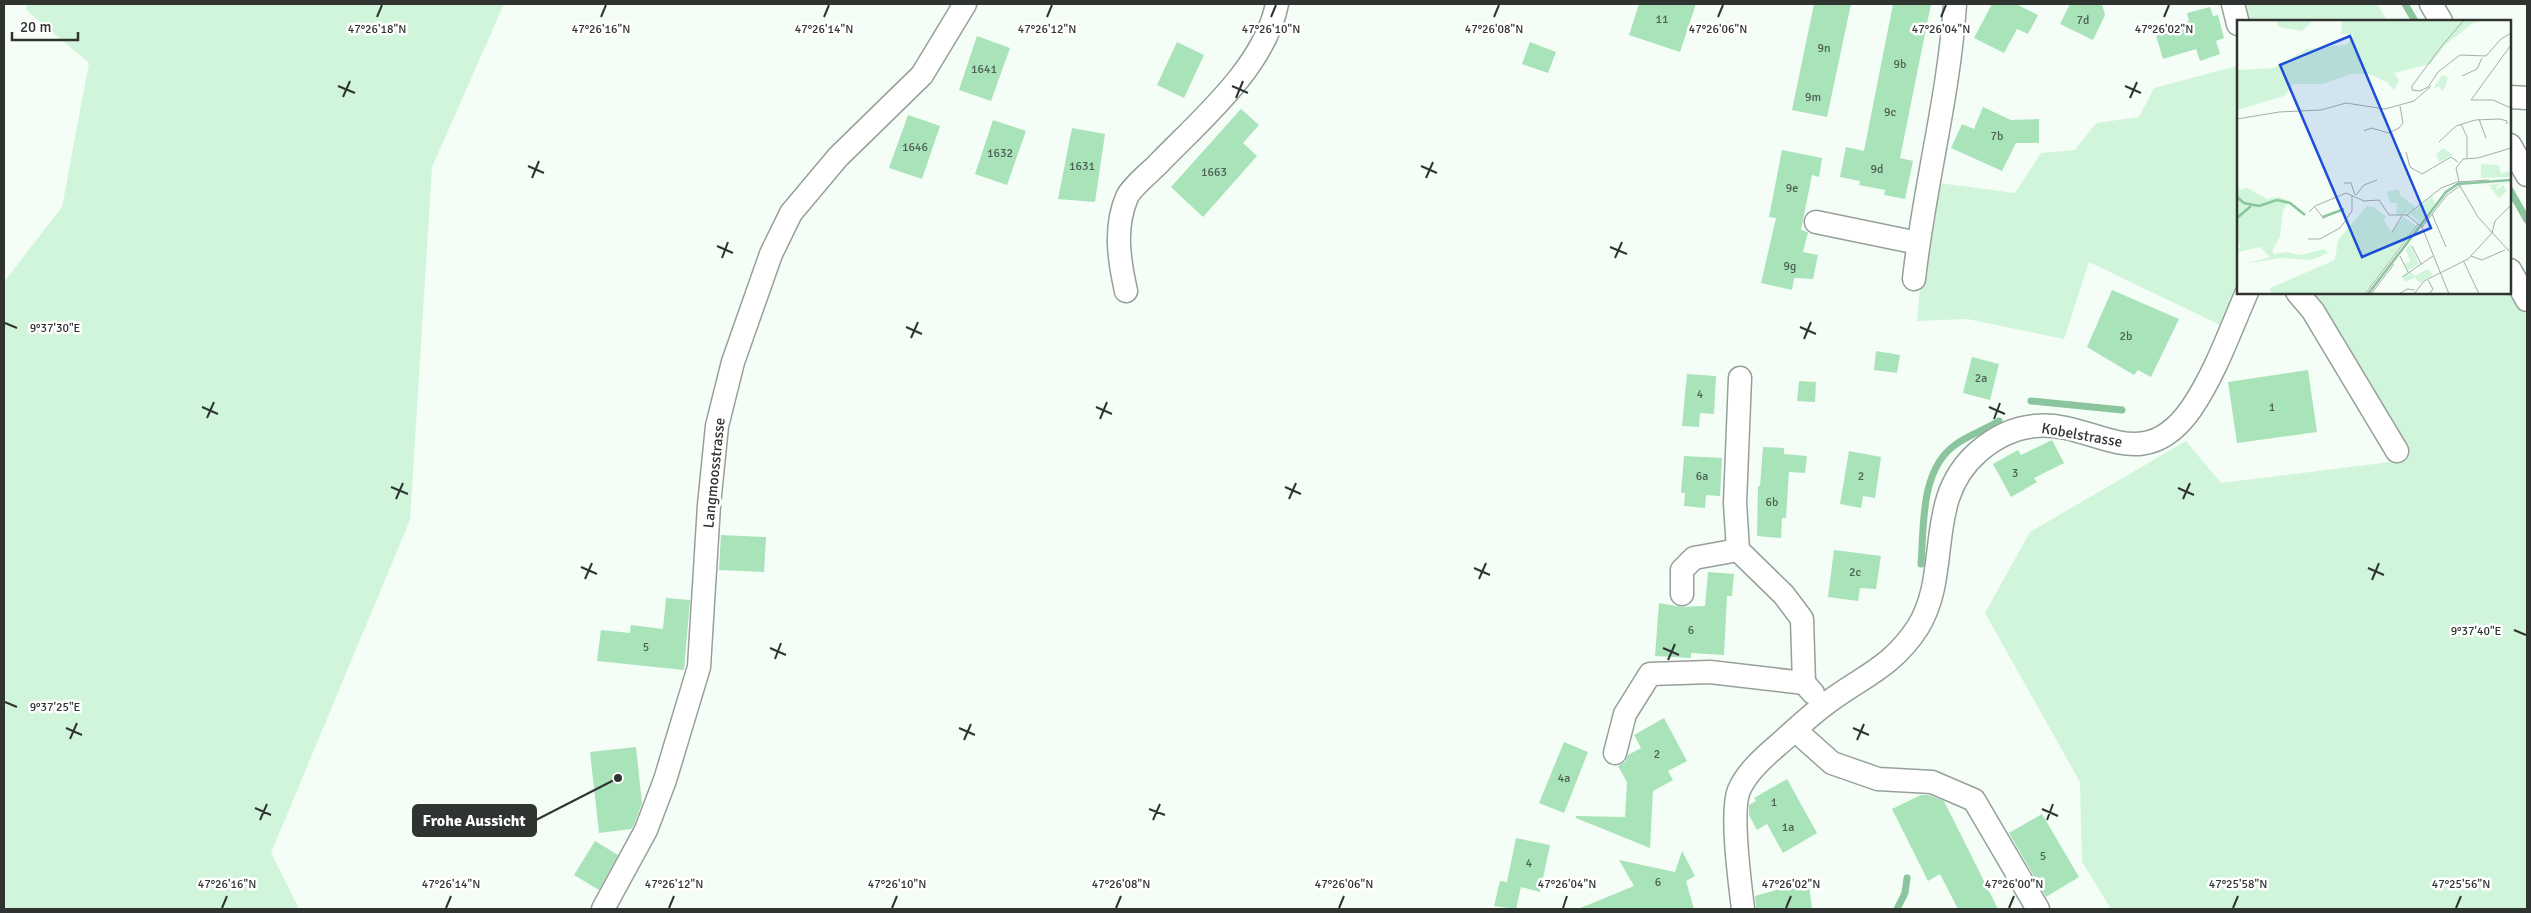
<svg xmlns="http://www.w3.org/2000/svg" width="2531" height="913" font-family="Signika,sans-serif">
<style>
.green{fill:#d0f5da}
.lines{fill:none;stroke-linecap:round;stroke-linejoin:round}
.stream{stroke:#8bc59d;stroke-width:7}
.building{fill:#a8e3ba}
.minor-casing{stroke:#96a099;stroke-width:25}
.minor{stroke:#fff;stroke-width:22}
.ticks{fill:none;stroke:#303431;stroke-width:2}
.labels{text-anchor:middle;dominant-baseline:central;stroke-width:5;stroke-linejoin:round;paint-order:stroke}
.number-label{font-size:12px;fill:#4e6053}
.street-label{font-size:15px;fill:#303431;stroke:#fff}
.inset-river{fill:none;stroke:#8bc59d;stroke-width:2.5}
.inset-road{fill:none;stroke:#a6ada7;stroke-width:1}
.view{fill:#1d4ed8;fill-opacity:0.15;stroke:#1d4ed8;stroke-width:2.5}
.inset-edge{fill:none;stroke:#303431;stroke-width:2.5}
.ticks-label{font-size:12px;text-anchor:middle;fill:#303431;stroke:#fff;stroke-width:5;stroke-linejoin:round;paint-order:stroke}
.leader{fill:none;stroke:#303431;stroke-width:2}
.callout-dot{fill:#303431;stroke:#fff;stroke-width:2}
.callout{fill:#303431;stroke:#303431;stroke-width:2}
.callout-label{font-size:16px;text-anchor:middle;font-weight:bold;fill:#fff}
</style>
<rect width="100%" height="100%" fill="#f4fef6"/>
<g class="green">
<polygon points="27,4 504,4 432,167 410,520 271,853 299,909 4,909 4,282 62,207 89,63 26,10"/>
<polygon points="2244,4 2378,4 2387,21 2248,21"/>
<polygon points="2237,66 2238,280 2220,325 2089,262 2064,339 1967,319 1917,321 1922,263 1939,183 2015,193 2041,153 2075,150 2096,123 2139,117 2154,88"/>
<polygon points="2510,285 2527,316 2527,909 2111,909 2082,862 2080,782 1985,613 2030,532 2186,441 2221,483 2390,462 2405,448 2306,293 2510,292"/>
</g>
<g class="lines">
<g class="stream">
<polyline points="2405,4 2415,21"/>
<polyline points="2510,190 2527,220"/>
<polyline points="2031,401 2122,410"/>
<path d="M 1921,564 C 1924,526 1920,470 1955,445 C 1968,435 1985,430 1999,421"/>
<polyline points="1897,909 1905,893 1907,878"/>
</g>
</g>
<g class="building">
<polygon points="1639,4 1696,4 1680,52 1629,35"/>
<polygon points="1814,4 1851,4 1827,117 1792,110"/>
<polygon points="1893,4 1931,4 1900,158 1913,161 1905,199 1884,195 1885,190 1859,185 1860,181 1840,177 1846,147 1864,151"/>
<polygon points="1992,4 2016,4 2038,15 2028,34 2017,29 2004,53 1974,38"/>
<polygon points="2070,4 2102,4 2105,15 2093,40 2060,24"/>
<polygon points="2210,7 2213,16 2218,15 2224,38 2216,41 2220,54 2200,61 2196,49 2163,59 2155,32 2189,21 2187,13"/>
<polygon points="977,36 1010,48 991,101 959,90"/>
<polygon points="1177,42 1204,55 1184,98 1157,85"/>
<polygon points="1530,42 1556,52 1548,73 1522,64"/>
<polygon points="1983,107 2011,120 2039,119 2039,143 2016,143 2002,171 1951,148 1962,124 1974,129"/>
<polygon points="1241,109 1259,125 1243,143 1257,156 1203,217 1171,187"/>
<polygon points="908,115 940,126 922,179 889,168"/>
<polygon points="993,120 1026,131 1007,185 975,174"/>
<polygon points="1072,128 1105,134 1095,202 1058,199"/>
<polygon points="1782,150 1822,158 1819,177 1812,175 1801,230 1808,232 1803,252 1818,255 1813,279 1794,278 1792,290 1761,283 1776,218 1769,217"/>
<polygon points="2112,290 2179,319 2151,377 2138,370 2134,375 2087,347"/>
<polygon points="1876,351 1900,355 1897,373 1874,370"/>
<polygon points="1972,357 1999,364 1990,400 1963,393"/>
<polygon points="2308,370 2317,432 2237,443 2228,382"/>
<polygon points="1687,374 1716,376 1714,414 1700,413 1699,427 1682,426"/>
<polygon points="1799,381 1816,382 1815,402 1797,401"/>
<polygon points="2052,440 2064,463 2034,478 2037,482 2011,497 1993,464 2018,450 2021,455"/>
<polygon points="1763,447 1784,448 1784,454 1807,456 1805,473 1789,472 1786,518 1782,518 1781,538 1757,536 1758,486 1760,486"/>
<polygon points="1849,451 1881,457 1875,498 1863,496 1861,508 1840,504"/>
<polygon points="1684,456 1722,458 1720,496 1706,495 1705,508 1684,506 1685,493 1681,493"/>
<polygon points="721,535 766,537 764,572 719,570"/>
<polygon points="1834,550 1881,556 1876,589 1860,588 1858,601 1828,597"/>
<polygon points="1708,572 1734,574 1732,596 1727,596 1724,655 1691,653 1691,658 1655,656 1659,603 1682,607 1705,606"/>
<polygon points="666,598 690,600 684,670 597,661 601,630 630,633 631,625 663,629"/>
<polygon points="1664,718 1687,761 1668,771 1673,780 1653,791 1650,848 1576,818 1576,816 1625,817 1627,782 1618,766 1625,762 1628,755 1641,748 1634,735"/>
<polygon points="1564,742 1588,752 1564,813 1539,803"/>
<polygon points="636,747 642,803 634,825 631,829 599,833 590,752"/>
<polygon points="1787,779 1817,833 1783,853 1767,824 1757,830 1749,815 1749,805 1756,801 1754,798"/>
<polygon points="1921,795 1929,795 1944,801 1998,909 1958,909 1940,874 1928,881 1892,809"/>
<polygon points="2042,814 2079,877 2046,897 2009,833"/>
<polygon points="1516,838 1550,845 1540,892 1521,887 1516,909 1494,906 1500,881 1507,882"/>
<polygon points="595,841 618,855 599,890 574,875"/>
<polygon points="1682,851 1695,876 1686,881 1694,909 1578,909 1634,886 1619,860 1675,872"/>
<polygon points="1809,886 1812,909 1756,909 1755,896 1787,887 1788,889"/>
</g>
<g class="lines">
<defs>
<g id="minor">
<polyline points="2233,4 2238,24"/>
<polyline points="2431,4 2441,21"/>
<polyline points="2510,97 2527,98"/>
<polyline points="2510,145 2527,175"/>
<polyline points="1816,222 1918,243"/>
<polyline points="2510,270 2527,300"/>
<path d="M 1914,279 C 1924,187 1949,97 1955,4"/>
<path d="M 1126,291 C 1119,260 1114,227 1127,197 C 1132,186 1153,170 1161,161 C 1204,117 1265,65 1277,4"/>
<polyline points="2297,292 2313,311 2397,451"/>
<polyline points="1740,378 1735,503 1738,550 1784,595 1802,619 1804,683"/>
<polyline points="1682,594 1682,570 1694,558 1738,550"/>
<polyline points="1795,730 1832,763 1878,779 1932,782 1974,800 2038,909"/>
<polyline points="1615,753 1625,714 1650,674 1710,672 1804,683 1813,693"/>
<polyline points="603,909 646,830 665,780 699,667 709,505 717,426 733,362 771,254 791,213 838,157 922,75 965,4"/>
<path d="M 1743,909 C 1740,883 1730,812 1739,790 C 1747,772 1764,757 1778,745 C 1793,732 1807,718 1823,706 C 1859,678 1892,668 1918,627 C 1952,572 1923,500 1978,452 C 1994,438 2014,428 2035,426 C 2094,420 2141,480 2191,409 C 2215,374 2230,331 2247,292"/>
</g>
</defs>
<use href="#minor" class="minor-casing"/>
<use href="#minor" class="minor"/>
</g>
<path class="ticks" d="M 377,17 L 382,5M 601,17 L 606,5M 824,17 L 829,5M 1047,17 L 1052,5M 1271,17 L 1276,5M 1494,17 L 1499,5M 1718,17 L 1723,5M 1941,17 L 1946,5M 2164,17 L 2169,5M 338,86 L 355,93M 1232,86 L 1248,93M 2125,86 L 2141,93M 343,97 L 350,81M 1236,98 L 1243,81M 2130,98 L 2137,82M 528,166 L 544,173M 1421,166 L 1437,173M 532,178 L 539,161M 1426,178 L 1433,162M 717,246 L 733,253M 1610,247 L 1627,254M 722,258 L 728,242M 1615,258 L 1622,242M 5,323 L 17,328M 906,327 L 922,334M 1800,327 L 1816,334M 911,338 L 918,322M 1804,339 L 1811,322M 202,407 L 218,414M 1096,407 L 1112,414M 1989,407 L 2005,414M 207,418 L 214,402M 1100,419 L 1107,402M 1994,419 L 2000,403M 391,487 L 408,494M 1285,487 L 1301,494M 2178,488 L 2194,495M 396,499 L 403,483M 1289,499 L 1296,483M 2183,499 L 2190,483M 581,567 L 597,574M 1474,568 L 1490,575M 2368,568 L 2384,575M 585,579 L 592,563M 1479,579 L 1486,563M 2372,580 L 2379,563M 2514,630 L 2526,635M 770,648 L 786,655M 1663,648 L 1679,655M 775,659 L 781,643M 1668,660 L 1675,644M 5,702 L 17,707M 66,728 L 82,735M 959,728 L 975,735M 1853,728 L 1869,735M 70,739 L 77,723M 964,740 L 971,724M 1857,740 L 1864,724M 255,808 L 271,815M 1149,809 L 1165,815M 2042,809 L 2058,816M 260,820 L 267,804M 1153,820 L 1160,804M 2047,820 L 2053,804M 222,908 L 227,896M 446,908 L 451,896M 669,908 L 674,896M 892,908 L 897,896M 1116,908 L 1121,896M 1339,908 L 1344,896M 1563,908 L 1567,896M 1786,908 L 1791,896M 2009,908 L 2014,896M 2233,908 L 2238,896M 2456,908 L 2461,896"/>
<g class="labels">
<g class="number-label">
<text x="1662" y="19">11</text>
<text x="2083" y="20">7d</text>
<text x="1824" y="48">9n</text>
<text x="1900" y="64">9b</text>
<text x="984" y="69">1641</text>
<text x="1813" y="97">9m</text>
<text x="1890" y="112">9c</text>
<text x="1997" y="136">7b</text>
<text x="915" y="147">1646</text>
<text x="1000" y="153">1632</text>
<text x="1082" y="166">1631</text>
<text x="1877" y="169">9d</text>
<text x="1214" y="172">1663</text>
<text x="1792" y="188">9e</text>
<text x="1790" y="266">9g</text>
<text x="2126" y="336">2b</text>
<text x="1981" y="378">2a</text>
<text x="1700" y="394">4</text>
<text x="2272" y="407">1</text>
<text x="2015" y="473">3</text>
<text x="1702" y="476">6a</text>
<text x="1861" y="476">2</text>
<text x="1772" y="502">6b</text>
<text x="1855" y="572">2c</text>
<text x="1691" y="630">6</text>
<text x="646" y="647">5</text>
<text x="1657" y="754">2</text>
<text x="1564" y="778">4a</text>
<text x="1774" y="802">1</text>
<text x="1788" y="827">1a</text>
<text x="2043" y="856">5</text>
<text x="1529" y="863">4</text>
<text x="1658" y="882">6</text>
</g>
<g class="street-label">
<text transform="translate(2082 435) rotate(10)">Kobelstrasse</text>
<text transform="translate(714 473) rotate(-84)">Langmoosstrasse</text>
</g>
</g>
<g transform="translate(2237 20)">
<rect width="274" height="274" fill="#f4fef6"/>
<path d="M 76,0 L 65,11 L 42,7 L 39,1 ZM 105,0 L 248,0 L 236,3 L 208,25 L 193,44 L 157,53 L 162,60 L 157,70 L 150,62 L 132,54 L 114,54 L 86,64 L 57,64 L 47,76 L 0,90 L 0,50 L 37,48 L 70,29 L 110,25 L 117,14 L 104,14 ZM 205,55 L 211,57 L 208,67 L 205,71 L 202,66 L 196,69 ZM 206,128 L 216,135 L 202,142 L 199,134 ZM 244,144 L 262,145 L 264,153 L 274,151 L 274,157 L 244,158 ZM 274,162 L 261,165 L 258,171 L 266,165 L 270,171 L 262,178 L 253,167 L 255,166 L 245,166 ZM 0,164 L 3,170 L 10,168 L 30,179 L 42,177 L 52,181 L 46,190 L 43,216 L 35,231 L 37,234 L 49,232 L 63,235 L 88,229 L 91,233 L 74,240 L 44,238 L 8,244 L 33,237 L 23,227 L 2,232 L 0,237 L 0,229 L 4,227 L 0,219 ZM 161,169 L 163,175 L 179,188 L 167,195 L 159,195 L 160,183 L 153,183 L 150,172 ZM 195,176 L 198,184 L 183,203 L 173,194 ZM 130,186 L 137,187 L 149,196 L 147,200 L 154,212 L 167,197 L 179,206 L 127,274 L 34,274 L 33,268 L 98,240 L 101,220 ZM 173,224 L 182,244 L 171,250 L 168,244 L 173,241 L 169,230 ZM 191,249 L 196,255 L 182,263 L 178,257 L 168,262 L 166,257 L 173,251 L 178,256 Z" fill="#d0f5da"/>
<path class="inset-river" d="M 0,177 L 7,183 L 22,186 L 40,180 L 53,183 L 68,195M 86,197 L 107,189M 0,198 L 14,186M 131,274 L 209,172 L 221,164 L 274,160"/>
<path class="inset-road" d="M 227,0 L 204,27 L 175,66 L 175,70 L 183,71 L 191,67 L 201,52 L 223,35 L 249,36 L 264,19 L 274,13M 274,25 L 234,80 L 256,80 L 274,88M 225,56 L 240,49 L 245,38M 0,99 L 42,92 L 84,90 L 109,83 L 148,89 L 177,81 L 194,66M 242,99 L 249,118M 224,104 L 230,117 L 230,138M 127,111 L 134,108 L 152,113 L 162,108 L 166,103 L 163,86M 202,122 L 219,106 L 238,100 L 263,99 L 270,101 L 270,104M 169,132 L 173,147 L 185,154 L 214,137 L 221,142M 107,163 L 114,163 L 118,175M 119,175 L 127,165 L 140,160M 77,186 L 87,199M 72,192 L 78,186 L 109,173 L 127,181 L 142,180 L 152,195 L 170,195 L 204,168 L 220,162 L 252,160M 195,194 L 209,227M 170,195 L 185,207 L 212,274M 185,207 L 210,175 L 223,166M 155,212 L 165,196M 71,219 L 83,219 L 103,208 L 115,191 L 115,175M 274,222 L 274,242M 175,226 L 184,244M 272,231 L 241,197 L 223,166 L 219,148 L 226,139 L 241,138 L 274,128M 163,236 L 171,252M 234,236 L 245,240 L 268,230M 227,242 L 242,274M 165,257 L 196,236M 191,260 L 196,269 L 192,274M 128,274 L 181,204M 134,274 L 157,244M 162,274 L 170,269 L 178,270M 177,274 L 187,261 L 231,239 L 255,213 L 258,201 L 274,185"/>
<path class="view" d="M 113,16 L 194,208 L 125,237 L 43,45 Z"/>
<rect width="274" height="274" class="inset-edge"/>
</g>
<g class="ticks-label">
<text x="377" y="33">47°26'18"N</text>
<text x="2164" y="33">47°26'02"N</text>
<text x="601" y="33">47°26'16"N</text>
<text x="824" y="33">47°26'14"N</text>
<text x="1047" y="33">47°26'12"N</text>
<text x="1271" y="33">47°26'10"N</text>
<text x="1494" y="33">47°26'08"N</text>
<text x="1718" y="33">47°26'06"N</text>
<text x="1941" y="33">47°26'04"N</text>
<text x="55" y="332">9°37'30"E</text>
<text x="2476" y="635">9°37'40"E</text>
<text x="55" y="711">9°37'25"E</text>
<text x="227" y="888">47°26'16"N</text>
<text x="451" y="888">47°26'14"N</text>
<text x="674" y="888">47°26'12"N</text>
<text x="897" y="888">47°26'10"N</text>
<text x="1121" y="888">47°26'08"N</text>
<text x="1344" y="888">47°26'06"N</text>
<text x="1567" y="888">47°26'04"N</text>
<text x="1791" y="888">47°26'02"N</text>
<text x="2014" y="888">47°26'00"N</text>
<text x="2238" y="888">47°25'58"N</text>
<text x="2461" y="888">47°25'56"N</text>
</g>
<path class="leader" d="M618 778L536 820"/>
<circle class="callout-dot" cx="618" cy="778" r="5"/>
<rect class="callout" x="413" y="805" width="123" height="31" rx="5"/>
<g class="callout-label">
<text x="474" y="826">Frohe Aussicht</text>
</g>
<rect width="2531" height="913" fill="none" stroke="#303431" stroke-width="10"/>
<path d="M12 32v8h66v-8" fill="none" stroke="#303431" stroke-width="2.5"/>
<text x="20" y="32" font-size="15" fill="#303431" stroke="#ffffff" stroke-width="4" paint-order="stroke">20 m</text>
</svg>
